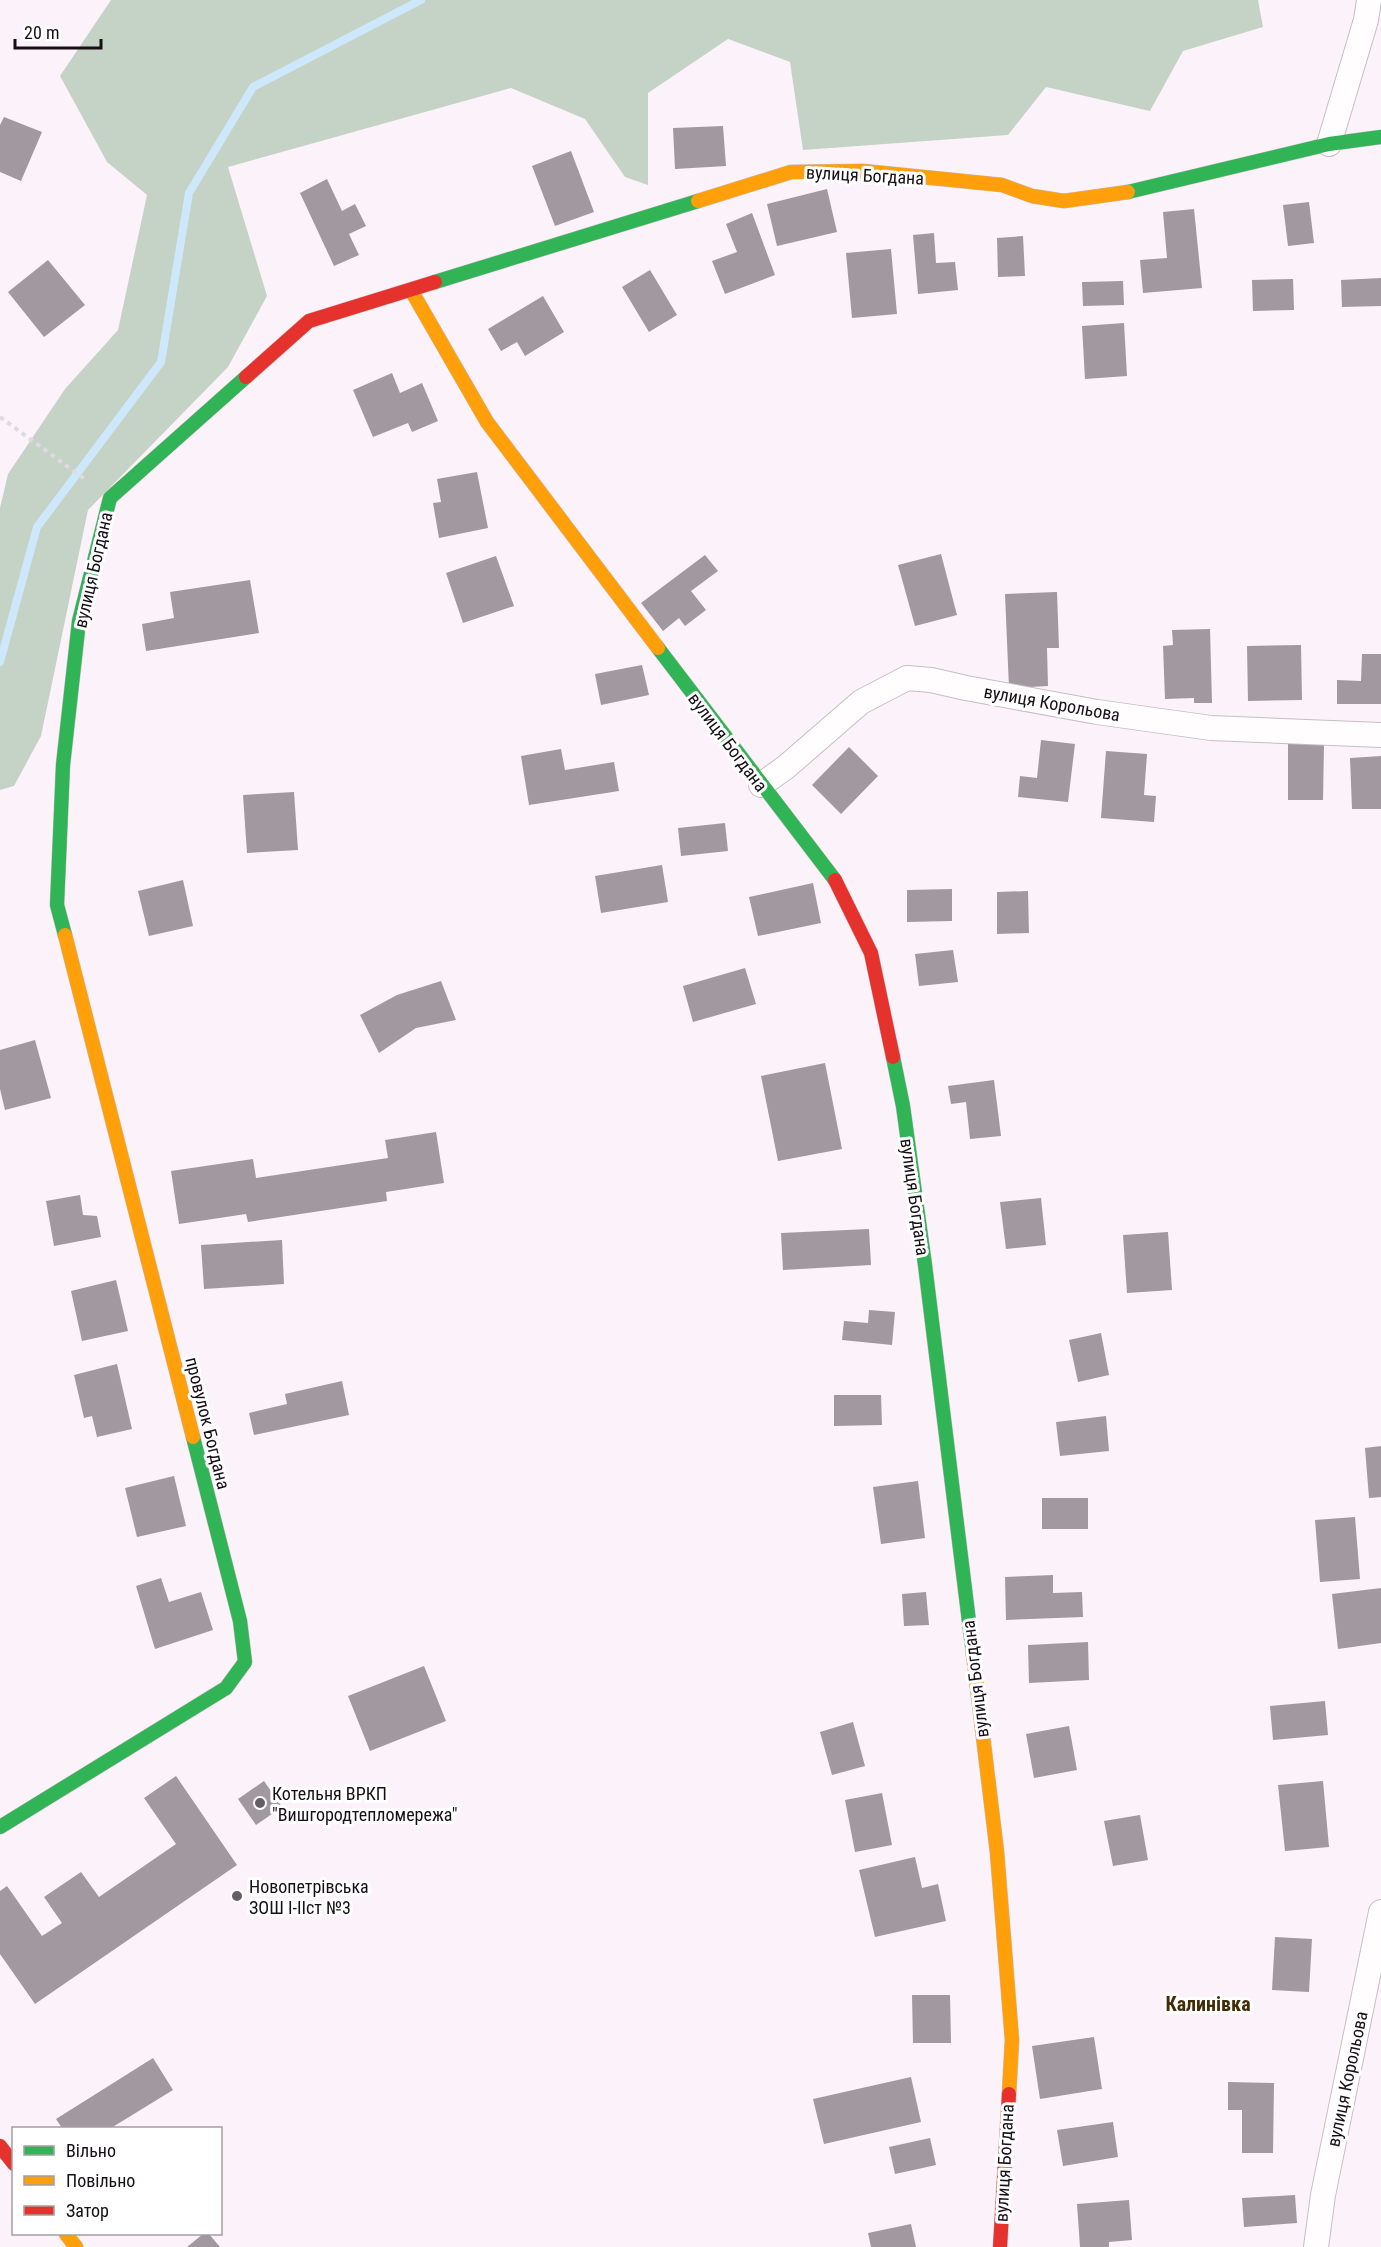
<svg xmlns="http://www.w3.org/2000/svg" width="1381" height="2247" font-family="'Roboto Condensed',sans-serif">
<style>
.forest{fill:#c5d3c6}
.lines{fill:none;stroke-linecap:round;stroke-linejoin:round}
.stream{stroke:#cde8fb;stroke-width:8}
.building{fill:#a198a0}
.street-casing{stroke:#c7bec5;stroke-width:26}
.fast-casing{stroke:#c7bec5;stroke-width:15}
.slow-casing{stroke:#c7bec5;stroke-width:15}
.jam-casing{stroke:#c7bec5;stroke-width:15}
.path{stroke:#dddbdd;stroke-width:4;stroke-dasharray:4.5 4.5;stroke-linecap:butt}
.street{stroke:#fffdfe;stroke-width:24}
.fast{stroke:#30b455;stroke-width:14}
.slow{stroke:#ff9f0a;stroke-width:14}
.jam{stroke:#e5322d;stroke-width:14}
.poi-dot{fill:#665e66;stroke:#fff;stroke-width:2}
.labels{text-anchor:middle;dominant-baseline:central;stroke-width:6;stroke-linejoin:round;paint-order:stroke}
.street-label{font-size:18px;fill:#160f16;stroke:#fff}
.poi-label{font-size:18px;fill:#160f16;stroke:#fff;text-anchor:start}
.neighbourhood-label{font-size:20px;font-weight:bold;fill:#422b06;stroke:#fff}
</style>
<rect width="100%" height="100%" fill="#fcf2fa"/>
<polygon class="forest" points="111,0 1258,0 1263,27 1183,51 1150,111 1046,87 1008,135 803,150 790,62 728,39 648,93 648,185 625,177 585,119 511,88 228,167 267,296 228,367 88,510 41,736 14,786 0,790 0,508 8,474 65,389 118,330 147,195 107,162 60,76"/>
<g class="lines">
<polyline class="stream" points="0,662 37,527 161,362 189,193 253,87 421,0"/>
</g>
<g class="building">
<polygon points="4,117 42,132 21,181 0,172 0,125"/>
<polygon points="723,126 726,166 675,169 673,128"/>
<polygon points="571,151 594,212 555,226 532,166"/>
<polygon points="327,179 342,211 355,204 366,226 349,234 359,255 334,266 300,193"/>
<polygon points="827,189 837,232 777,246 767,204"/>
<polygon points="1309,202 1314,243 1288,246 1283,205"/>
<polygon points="1194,209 1202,288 1143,293 1140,260 1167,258 1163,212"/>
<polygon points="752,213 775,275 725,294 712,261 737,252 726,224"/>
<polygon points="934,233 936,263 955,262 958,290 918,294 913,235"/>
<polygon points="1023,236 1025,276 998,277 997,238"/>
<polygon points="891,249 897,314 852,318 846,253"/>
<polygon points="48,260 85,305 44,337 8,292"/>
<polygon points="650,270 677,315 649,332 622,287"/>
<polygon points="1381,278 1381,306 1342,307 1341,280"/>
<polygon points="1293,279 1294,310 1253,311 1252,280"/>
<polygon points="1123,281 1124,305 1083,306 1082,282"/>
<polygon points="543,296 564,332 525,356 517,342 501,351 488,329"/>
<polygon points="1124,323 1127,376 1085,379 1082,326"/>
<polygon points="392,373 400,393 422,383 438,421 412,432 408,423 373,437 353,390"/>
<polygon points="477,472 488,528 439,538 433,503 441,502 437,479"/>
<polygon points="941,554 957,615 915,626 898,565"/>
<polygon points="705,555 718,571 691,591 706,610 685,626 679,618 663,631 641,603"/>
<polygon points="496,556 514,606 463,623 446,573"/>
<polygon points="250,580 259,633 146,651 142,624 174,618 170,592"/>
<polygon points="1057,592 1059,648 1047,648 1048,686 1009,688 1005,594"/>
<polygon points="1210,629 1212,703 1194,703 1194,698 1165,699 1163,646 1173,645 1172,630"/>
<polygon points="1301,645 1302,700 1248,701 1247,646"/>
<polygon points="1362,654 1381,654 1381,704 1337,704 1337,680 1361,681"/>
<polygon points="642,665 649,695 601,705 595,674"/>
<polygon points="1041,740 1075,744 1068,802 1018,797 1020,776 1037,778"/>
<polygon points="1288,742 1324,743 1323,800 1288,800"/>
<polygon points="849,747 878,776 841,814 812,785"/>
<polygon points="561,749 565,770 614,762 619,791 529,805 521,756"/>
<polygon points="1106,751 1147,754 1144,795 1156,796 1154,822 1101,818"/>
<polygon points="1381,756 1381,809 1352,809 1350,758"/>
<polygon points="294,792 298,850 247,853 243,795"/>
<polygon points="725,823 728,851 681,856 678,828"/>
<polygon points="662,865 668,902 601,913 595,876"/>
<polygon points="183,880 193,926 149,936 138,891"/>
<polygon points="813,883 821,923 758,936 749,897"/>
<polygon points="952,889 952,921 907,922 907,890"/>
<polygon points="1028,891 1029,933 997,934 997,892"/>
<polygon points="953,950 958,982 919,986 915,954"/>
<polygon points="745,968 756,1004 693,1022 683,986"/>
<polygon points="441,981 456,1020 416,1028 379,1053 360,1015 397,995"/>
<polygon points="35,1040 51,1098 5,1110 0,1089 0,1050"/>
<polygon points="825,1063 842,1149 778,1161 761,1076"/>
<polygon points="994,1080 1001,1136 970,1139 966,1102 951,1104 948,1086"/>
<polygon points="436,1132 444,1183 386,1192 387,1201 248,1222 246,1214 179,1224 171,1171 253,1159 256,1178 388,1158 385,1140"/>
<polygon points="80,1195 83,1215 97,1216 101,1237 54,1246 46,1201"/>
<polygon points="1041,1198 1046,1245 1006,1249 1000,1202"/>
<polygon points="869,1229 871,1265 783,1270 781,1233"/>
<polygon points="1168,1232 1172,1290 1127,1293 1123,1235"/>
<polygon points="282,1240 284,1284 204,1289 201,1245"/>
<polygon points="116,1280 128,1331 82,1341 71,1291"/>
<polygon points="869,1310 895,1312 892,1345 842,1340 844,1321 868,1323"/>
<polygon points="1101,1333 1109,1375 1078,1382 1069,1340"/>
<polygon points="117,1364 132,1429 97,1437 92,1416 84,1418 74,1375"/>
<polygon points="342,1381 349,1415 254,1435 249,1413 287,1404 285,1394"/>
<polygon points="834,1395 881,1395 882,1425 834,1426"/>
<polygon points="1106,1416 1109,1451 1060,1456 1056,1422"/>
<polygon points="1381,1446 1381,1497 1369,1498 1365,1448"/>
<polygon points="174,1476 186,1526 137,1537 125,1488"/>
<polygon points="918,1481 925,1538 881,1544 873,1487"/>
<rect x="1042" y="1498" width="46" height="31"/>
<polygon points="1355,1517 1360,1579 1320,1582 1315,1520"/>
<polygon points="1053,1575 1053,1593 1082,1592 1083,1617 1006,1620 1005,1577"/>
<polygon points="161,1578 169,1602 201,1592 213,1630 155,1649 136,1586"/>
<polygon points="1381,1588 1381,1643 1338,1649 1332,1594"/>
<polygon points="926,1592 929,1625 904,1626 902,1594"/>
<polygon points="1088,1642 1089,1680 1029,1683 1028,1645"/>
<polygon points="424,1666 446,1721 370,1751 348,1696"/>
<polygon points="1325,1701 1328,1735 1273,1740 1270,1706"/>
<polygon points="853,1722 865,1766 832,1775 820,1732"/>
<polygon points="1069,1726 1077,1770 1034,1778 1026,1734"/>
<polygon points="176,1776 237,1865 35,2004 0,1954 0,1891 7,1886 42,1936 62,1923 44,1897 81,1872 99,1897 176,1844 144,1798"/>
<polygon points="264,1781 282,1807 256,1825 238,1799"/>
<polygon points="1323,1781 1329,1847 1285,1851 1278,1785"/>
<polygon points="882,1793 892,1845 855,1852 845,1800"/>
<polygon points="1140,1815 1148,1860 1113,1866 1104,1821"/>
<polygon points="915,1857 922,1888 938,1884 946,1921 875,1937 859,1870"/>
<polygon points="1275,1937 1312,1939 1309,1992 1272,1990"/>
<polygon points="912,1995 950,1995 951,2043 913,2043"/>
<polygon points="1094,2037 1102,2089 1040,2099 1032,2046"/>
<polygon points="153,2058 173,2090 111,2128 62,2128 56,2119"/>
<polygon points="911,2077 921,2122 824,2144 813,2099"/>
<polygon points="1228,2082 1274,2083 1273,2153 1242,2153 1242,2110 1228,2110"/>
<polygon points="1113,2122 1118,2157 1063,2166 1057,2130"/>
<polygon points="930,2138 936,2165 895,2174 889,2147"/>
<polygon points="1295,2195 1297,2223 1244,2227 1242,2198"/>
<polygon points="1129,2200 1132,2240 1109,2242 1109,2247 1080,2247 1077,2204"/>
<polygon points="911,2224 916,2247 871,2247 868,2233"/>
<polygon points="203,2234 209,2234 220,2247 187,2247"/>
</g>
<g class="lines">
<defs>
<g id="street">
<polyline points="1329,144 1366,20 1369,0"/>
<polyline points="761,785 786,767 861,702 907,678 931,680 966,688 1097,712 1211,728 1381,735"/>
<polyline points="1316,2247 1323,2195 1381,1912"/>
</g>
<g id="fast">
<polyline points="1128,192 1329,144 1381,137"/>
<polyline points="435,282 698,201"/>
<polyline points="658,648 835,880"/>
<polyline points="65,935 57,905 63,765 79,621 110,498 246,377"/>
<polyline points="893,1057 903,1106 925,1265 973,1654"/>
<polyline points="0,1827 226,1688 245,1662 240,1621 193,1437"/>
</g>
<g id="slow">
<polyline points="698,201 791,172 863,171 1002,185 1032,196 1064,201 1128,192"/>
<polyline points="411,290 487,422 658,648"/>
<polyline points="65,935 193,1437"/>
<polyline points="973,1654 997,1852 1012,2040 1009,2094"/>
<polyline points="66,2234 76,2247"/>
</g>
<g id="jam">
<polyline points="246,377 309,321 435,282"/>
<polyline points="835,880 871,953 893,1057"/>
<polyline points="0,2146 14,2164"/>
<polyline points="1000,2247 1009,2094"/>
</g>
</defs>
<use href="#street" class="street-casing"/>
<use href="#fast" class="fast-casing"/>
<use href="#slow" class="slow-casing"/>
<use href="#jam" class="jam-casing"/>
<polyline class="path" points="0,417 86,480"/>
<use href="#street" class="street"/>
<use href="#fast" class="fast"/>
<use href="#slow" class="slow"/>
<use href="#jam" class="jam"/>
</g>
<g class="poi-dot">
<circle cx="260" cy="1803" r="6"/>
<circle cx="237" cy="1896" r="6"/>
</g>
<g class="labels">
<g class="street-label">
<text transform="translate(865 175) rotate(3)">вулиця Богдана</text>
<text transform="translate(93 570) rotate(-77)">вулиця Богдана</text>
<text transform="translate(1052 703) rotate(10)">вулиця Корольова</text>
<text transform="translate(728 742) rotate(53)">вулиця Богдана</text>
<text transform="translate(915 1197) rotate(82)">вулиця Богдана</text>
<text transform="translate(208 1423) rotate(76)">провулок Богдана</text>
<text transform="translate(975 1679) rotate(-97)">вулиця Богдана</text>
<text transform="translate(1347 2079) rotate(-78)">вулиця Корольова</text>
<text transform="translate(1004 2163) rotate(-87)">вулиця Богдана</text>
</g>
<g class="poi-label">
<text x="272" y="1793">Котельня ВРКП<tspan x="272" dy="21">"Вишгородтепломережа"</tspan></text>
<text x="249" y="1886">Новопетрівська<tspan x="249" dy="21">ЗОШ I-IIст №3</tspan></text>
</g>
<g class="neighbourhood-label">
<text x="1208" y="2004">Калинівка</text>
</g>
</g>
<rect x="12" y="2127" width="210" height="108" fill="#ffffff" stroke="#a29fa2" stroke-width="1.5"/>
<rect x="24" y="2146" width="30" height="9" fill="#30b455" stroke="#a29fa2" stroke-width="1.5"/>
<text x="66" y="2157" font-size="18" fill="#160f16">Вільно</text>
<rect x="24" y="2176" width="30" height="9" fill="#ff9f0a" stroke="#a29fa2" stroke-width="1.5"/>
<text x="66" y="2187" font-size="18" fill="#160f16">Повільно</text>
<rect x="24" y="2206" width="30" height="9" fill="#e5322d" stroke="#a29fa2" stroke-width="1.5"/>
<text x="66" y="2217" font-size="18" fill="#160f16">Затор</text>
<path d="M15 39v9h86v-9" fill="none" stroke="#160f16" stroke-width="3"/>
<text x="24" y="39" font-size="18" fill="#160f16" stroke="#ffffff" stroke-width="4.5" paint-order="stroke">20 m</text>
</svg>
